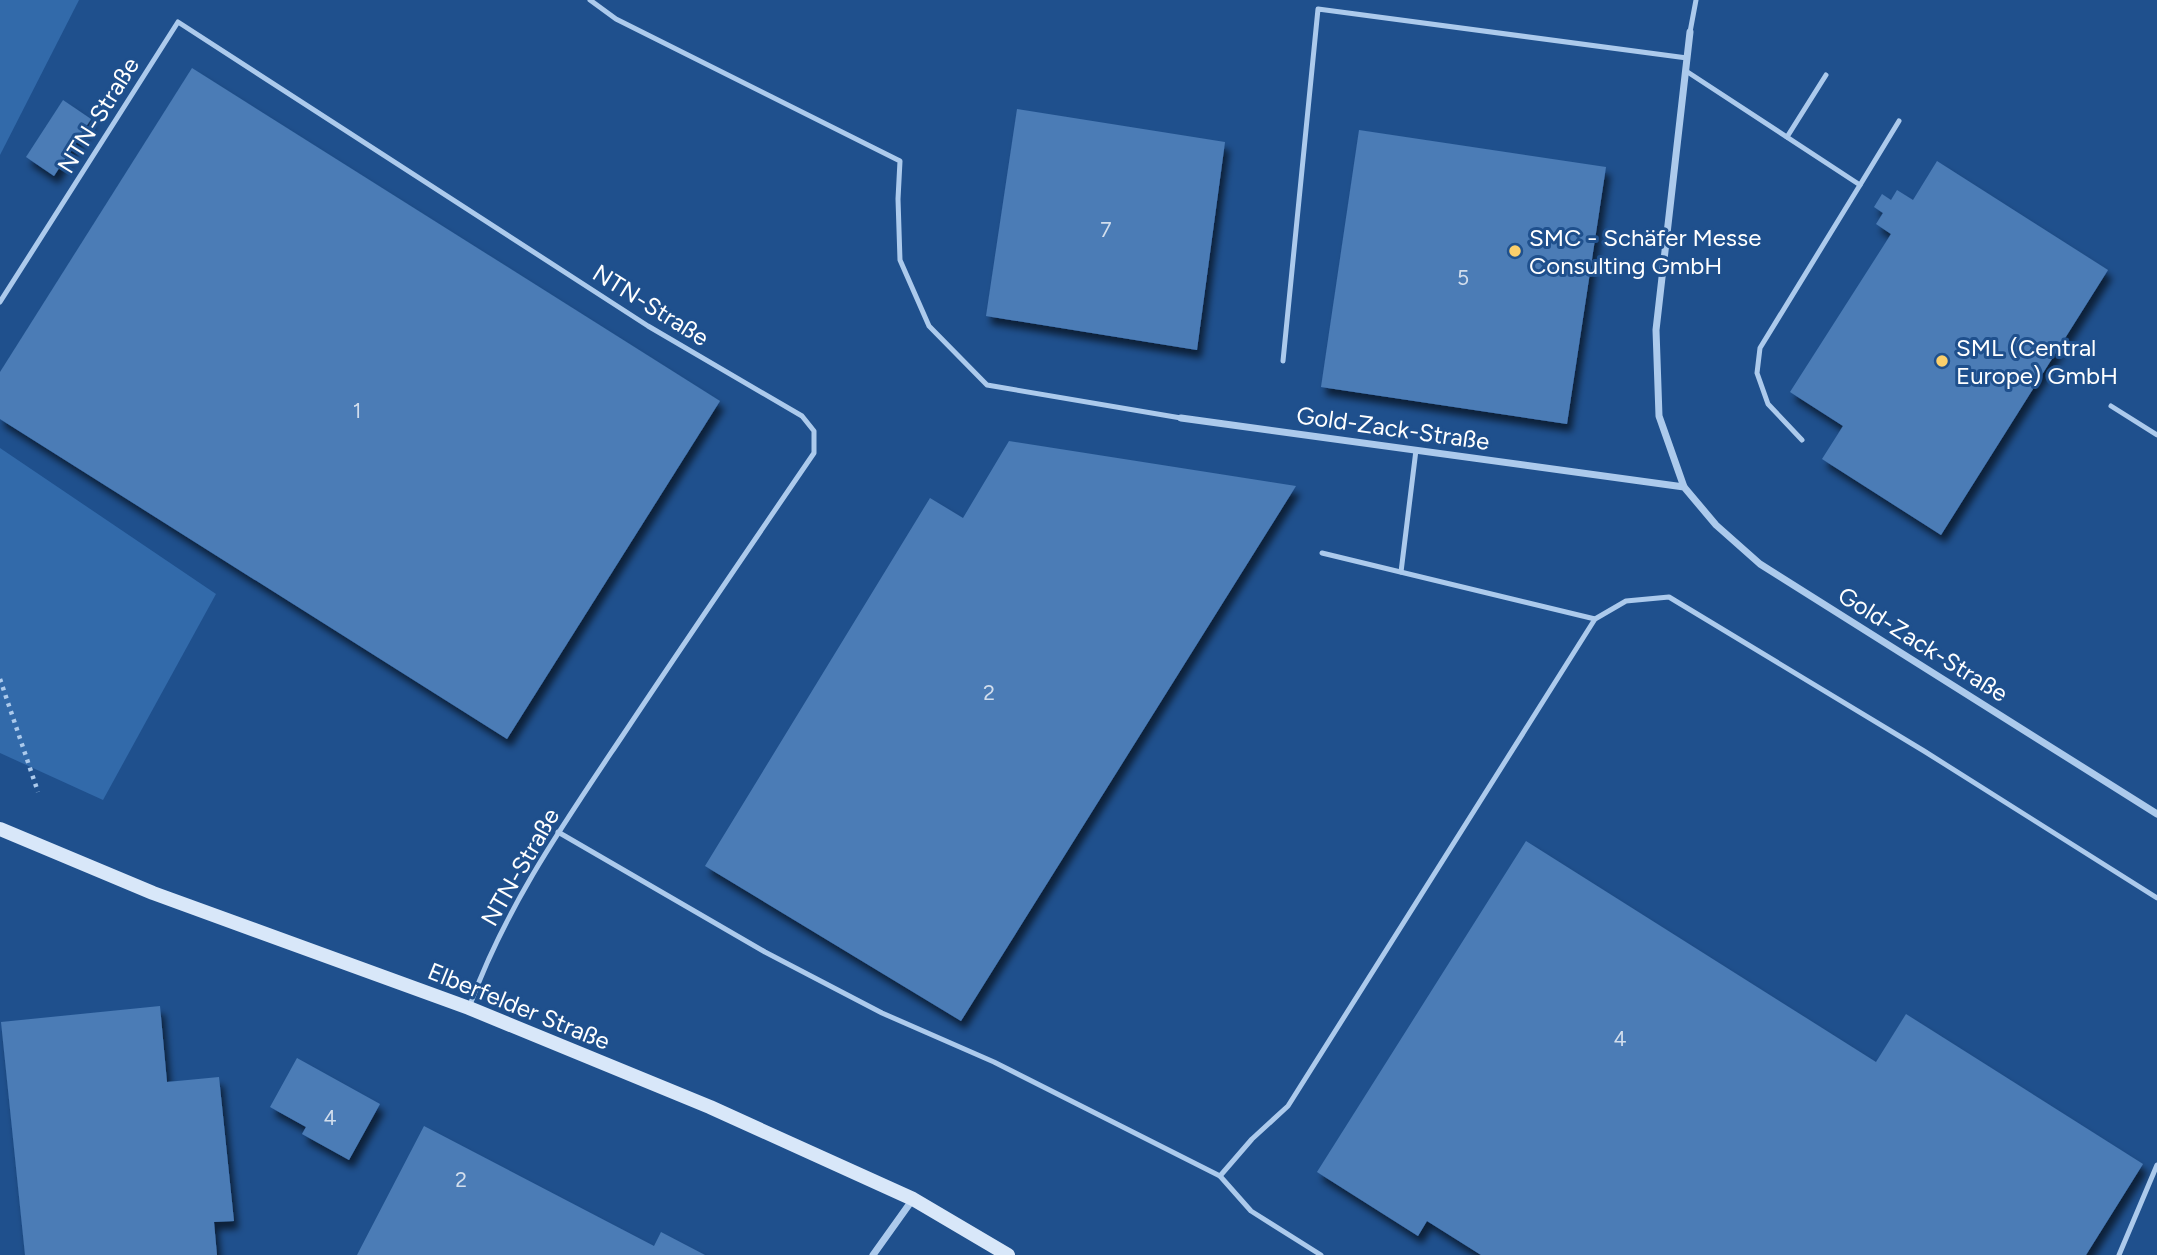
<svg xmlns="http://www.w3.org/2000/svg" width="2157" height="1255" font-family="Figtree,sans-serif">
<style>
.green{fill:#326aaa}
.building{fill:#4b7cb6;filter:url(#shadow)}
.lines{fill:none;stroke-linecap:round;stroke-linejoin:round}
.path{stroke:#accaec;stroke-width:4.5;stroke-dasharray:3.5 5;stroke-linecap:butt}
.lane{stroke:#accaec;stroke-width:5}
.street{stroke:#accaec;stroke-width:7}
.secondary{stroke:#d8e7f9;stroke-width:14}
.poi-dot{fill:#facf6c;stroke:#1f508d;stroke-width:2.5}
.labels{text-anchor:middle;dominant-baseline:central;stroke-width:6;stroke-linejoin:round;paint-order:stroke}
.number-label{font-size:21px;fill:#d2deed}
.street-label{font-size:24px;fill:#fff;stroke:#1f508d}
.poi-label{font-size:24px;fill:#fff;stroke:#1f508d;text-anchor:start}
</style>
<defs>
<filter id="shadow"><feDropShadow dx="4.5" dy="8" stdDeviation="3.5" flood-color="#0009"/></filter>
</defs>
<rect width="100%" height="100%" fill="#1f508d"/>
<g class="green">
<polygon points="0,0 79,0 0,155"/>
<polygon points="0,448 216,594 103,800 0,753"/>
</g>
<g class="building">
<polygon points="192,68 720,401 507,739 0,419 0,372"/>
<polygon points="63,100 91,119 54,176 26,157"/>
<polygon points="1017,109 1225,142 1197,350 986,316"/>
<polygon points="1359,130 1606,167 1567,424 1321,387"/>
<polygon points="1937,161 2108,270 1941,535 1822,459 1843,426 1790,392 1891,234 1876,224 1883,213 1874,207 1882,194 1891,200 1897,190 1913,200"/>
<polygon points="1009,441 1296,486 961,1021 705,866 930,498 963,518"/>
<polygon points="1526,841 1876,1062 1906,1014 2143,1164 2086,1255 1481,1255 1427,1221 1418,1236 1317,1172"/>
<polygon points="160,1006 167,1082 219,1077 234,1221 214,1222 217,1255 25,1255 1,1022"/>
<polygon points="297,1058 380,1104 349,1160 302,1134 306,1127 270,1107"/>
<polygon points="424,1126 654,1246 661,1232 705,1255 357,1255"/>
</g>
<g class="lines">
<polyline class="path" points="0,679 38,792"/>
<g class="lane">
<polyline points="590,0 616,19 900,161 898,199 900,260 929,326 987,385 1181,418"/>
<polyline points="1690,32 1696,0"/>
<polyline points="1686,71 1860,185 1899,121"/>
<polyline points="1787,137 1826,75"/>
<path d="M 0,302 L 178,22 L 648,326 L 802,416 L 814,431 L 814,453 C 749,548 684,643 621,738 C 564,823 505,908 470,1005"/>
<polyline points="1283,361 1318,9 1687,58"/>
<polyline points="2111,406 2157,435"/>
<polyline points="1802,440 1768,404 1757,373 1760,348 1860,185"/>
<polyline points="1322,553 1595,619"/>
<polyline points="1401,572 1416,450"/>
<polyline points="558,832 765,952 882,1013 994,1062 1220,1176 1251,1211 1321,1255"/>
<polyline points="1220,1176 1252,1139 1288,1106 1595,619 1626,601 1669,597 1924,751 2157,898"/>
<polyline points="2119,1255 2157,1165"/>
</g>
<g class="street">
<polyline points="1181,418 1684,487 1716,525 1760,564 2157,814"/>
<polyline points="1684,487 1659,416 1656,330 1690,32"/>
<polyline points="873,1255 913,1199"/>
</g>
<polyline class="secondary" points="0,829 153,893 469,1008 710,1107 913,1199 1008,1255"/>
</g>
<g class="poi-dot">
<circle cx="1515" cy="251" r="7"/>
<circle cx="1942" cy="361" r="7"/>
</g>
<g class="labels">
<g class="number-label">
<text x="1106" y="229">7</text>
<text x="1463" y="277">5</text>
<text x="357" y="410">1</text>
<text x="989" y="692">2</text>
<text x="1620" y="1038">4</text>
<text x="330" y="1117">4</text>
<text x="461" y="1179">2</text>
</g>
<g class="street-label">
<text transform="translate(98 115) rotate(-58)">NTN-Straße</text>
<text transform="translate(651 305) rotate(32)">NTN-Straße</text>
<text transform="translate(1393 428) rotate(8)">Gold-Zack-Straße</text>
<text transform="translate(1923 644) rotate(32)">Gold-Zack-Straße</text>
<text transform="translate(520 867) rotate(-60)">NTN-Straße</text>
<text transform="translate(519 1006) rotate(22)">Elberfelder Straße</text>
</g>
<g class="poi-label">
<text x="1529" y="237">SMC - Schäfer Messe<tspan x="1529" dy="28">Consulting GmbH</tspan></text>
<text x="1956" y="347">SML (Central<tspan x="1956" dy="28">Europe) GmbH</tspan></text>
</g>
</g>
</svg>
